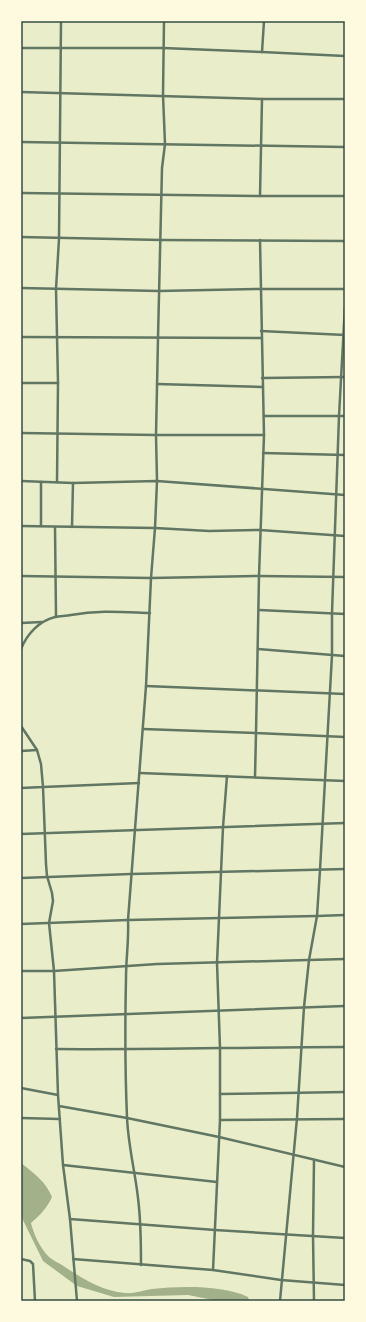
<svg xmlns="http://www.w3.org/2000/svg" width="366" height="1322" font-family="Overpass,sans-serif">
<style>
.water{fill:#a3b18a}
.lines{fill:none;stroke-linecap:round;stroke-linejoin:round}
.minor{stroke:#617663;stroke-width:2.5}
.neatline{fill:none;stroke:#344e41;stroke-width:1.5}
</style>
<rect width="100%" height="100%" fill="#e9edc9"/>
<path class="water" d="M 21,1163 C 34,1173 46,1182 52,1197 C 47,1208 40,1215 31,1223 C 34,1235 40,1248 49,1257 C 53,1260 58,1263 62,1265 C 81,1278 102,1291 125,1293 C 134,1294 144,1290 152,1289 C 180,1286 223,1285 248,1297 L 249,1301 L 218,1301 L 188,1295 L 114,1297 L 77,1286 L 43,1261 L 22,1218 L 21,1214 Z"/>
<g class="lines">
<g class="minor">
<polyline points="21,48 163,48 262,52 345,56"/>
<polyline points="262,52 264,21"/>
<polyline points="21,92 262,99 345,99"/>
<polyline points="21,142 345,147"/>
<polyline points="21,193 260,196 345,196"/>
<polyline points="260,196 262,99"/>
<polyline points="21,237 161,240 345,241"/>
<polyline points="260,240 264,435 259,576 256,733 345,737"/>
<polyline points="21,288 159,291 260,289 345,289"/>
<polyline points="261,331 345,335"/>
<polyline points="21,337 261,338"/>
<polyline points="262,378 345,377"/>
<polyline points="21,383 58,383"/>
<polyline points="157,384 263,387"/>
<polyline points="264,416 345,416"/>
<polyline points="21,433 156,435 264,435"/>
<polyline points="263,453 345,455"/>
<polyline points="21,481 73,483 157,481 345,495"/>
<polyline points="57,482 58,383 56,289 59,239 61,21"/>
<polyline points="21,526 155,528 209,531 260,530 345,536"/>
<polyline points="41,526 41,482"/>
<polyline points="55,527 56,617"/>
<polyline points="72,527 73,483"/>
<polyline points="21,576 151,578 259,576 345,577"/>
<polyline points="259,610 345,614"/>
<polyline points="21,623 42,622"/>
<path d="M 21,649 C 27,634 39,621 55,617 C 60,616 66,616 71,615 C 99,610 121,612 150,613"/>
<polyline points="258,649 345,656"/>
<polyline points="146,686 345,694"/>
<polyline points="21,726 37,750 41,764 43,787 21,788"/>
<polyline points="143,729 256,733 255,777"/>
<polyline points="21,751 37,750"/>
<polyline points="140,773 345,781"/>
<polyline points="21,834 345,823"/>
<polyline points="21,878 131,874 345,869"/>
<polyline points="21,924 128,920 317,916 345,915"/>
<polyline points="21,971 54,971 157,964 345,959"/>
<polyline points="21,1018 345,1006"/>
<path d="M 56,1049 C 152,1050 249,1047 345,1047"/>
<polyline points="21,1088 58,1095"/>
<polyline points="220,1094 345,1092"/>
<polyline points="59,1106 127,1118 219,1137 345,1167"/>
<polyline points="21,1118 60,1119"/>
<polyline points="220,1120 345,1119"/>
<polyline points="63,1165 217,1182"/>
<polyline points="70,1219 215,1230 345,1238"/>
<polyline points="21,1259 30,1261 33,1264 35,1301"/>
<polyline points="73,1259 213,1270 281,1280 345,1285"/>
<path d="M 141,1265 C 141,1243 141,1221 138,1198 C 135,1171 128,1145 127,1117 C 125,1071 125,1024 126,978 C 126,958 129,940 128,920 L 146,686 L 151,578 L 155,528 L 157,481 L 156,435 L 158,338 L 162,168 L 165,144 L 163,95 L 164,21"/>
<polyline points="213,1270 220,1120 220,1048 217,963 223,827 227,776"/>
<polyline points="77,1301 70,1219 63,1165 58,1095 54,971 49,923 53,901 52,893 47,876 46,864 43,787 139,783"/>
<polyline points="280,1301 297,1118 304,1007 309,960 317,916 320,870 332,655 332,613 339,416 345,306"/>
<polyline points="314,1301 313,1235 314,1160"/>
</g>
</g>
<rect width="366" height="1322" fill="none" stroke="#fefae0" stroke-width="44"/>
<rect x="22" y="22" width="322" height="1278" class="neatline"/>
</svg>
